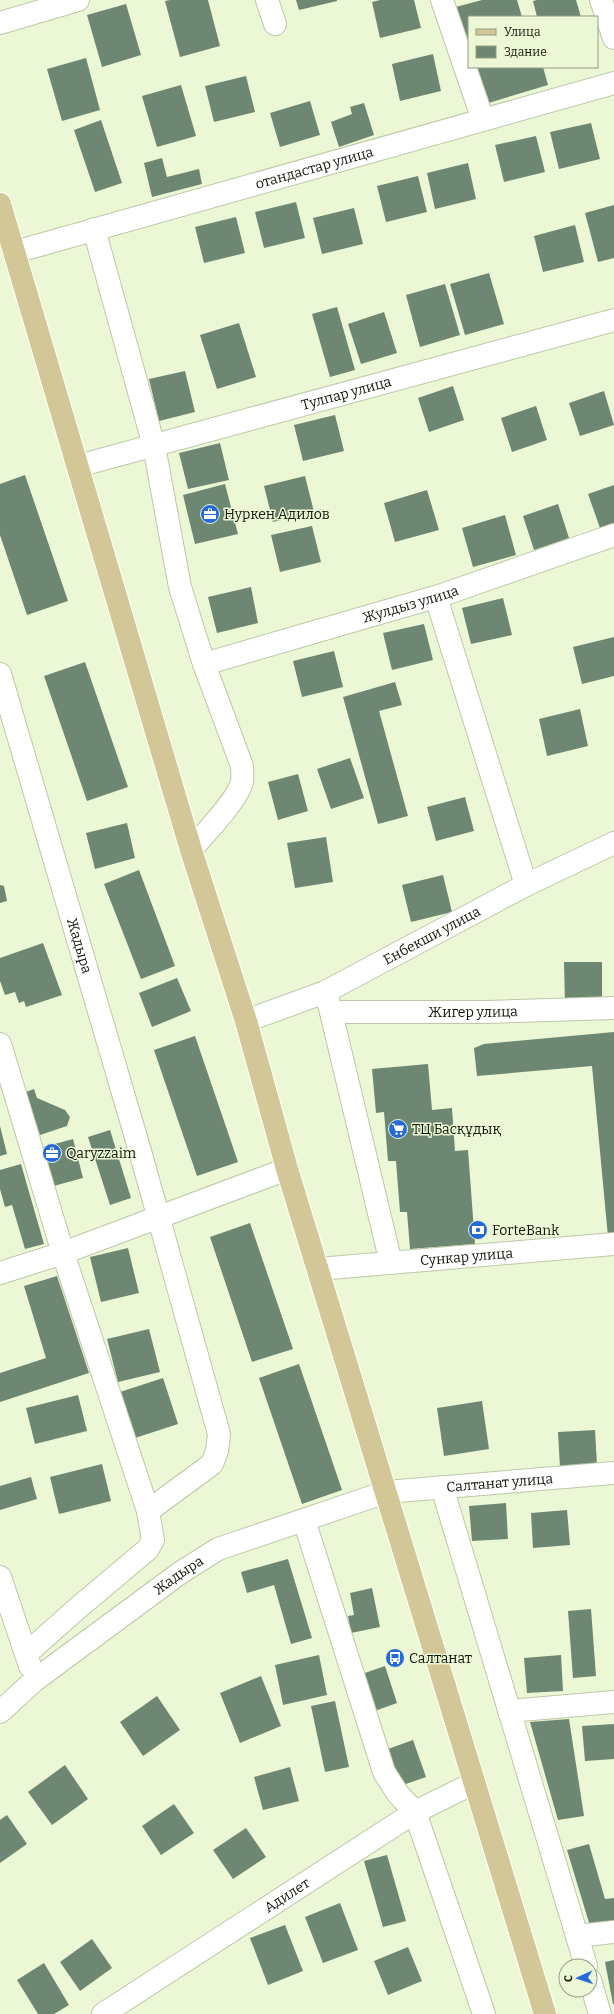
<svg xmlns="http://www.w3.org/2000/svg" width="614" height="2014" font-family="Bitter,serif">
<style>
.building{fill:#6e8772}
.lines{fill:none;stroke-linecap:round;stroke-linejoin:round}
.minor-casing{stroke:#bdc8a7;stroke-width:24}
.major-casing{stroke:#fff;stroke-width:24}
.minor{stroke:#fff;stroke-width:22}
.major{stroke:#d4c797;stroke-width:22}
.labels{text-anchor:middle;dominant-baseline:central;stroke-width:3;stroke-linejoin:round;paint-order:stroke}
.street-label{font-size:14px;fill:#13170b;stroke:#ecf8d5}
.poi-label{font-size:14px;fill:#13170b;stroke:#ecf8d5;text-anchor:start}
</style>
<rect width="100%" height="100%" fill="#ecf8d5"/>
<g class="building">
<polygon points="170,0 208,0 220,46 180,57 165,1"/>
<polygon points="296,0 337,0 337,1 299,10"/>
<polygon points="380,0 414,0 421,28 380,38 372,2"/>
<polygon points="482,0 517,0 522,17 469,17 469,47 452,8"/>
<polygon points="537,0 576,0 581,17 537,17 533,1"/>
<polygon points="126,4 141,55 102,67 87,15"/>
<polygon points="433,54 441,91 400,101 392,64"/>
<polygon points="86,58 100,110 62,121 47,69"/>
<polygon points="471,67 543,67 548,85 482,105"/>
<polygon points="246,76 255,112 214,122 205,86"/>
<polygon points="181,85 196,136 157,147 142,96"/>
<polygon points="310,101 320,135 280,147 270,113"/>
<polygon points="364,103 374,135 339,147 331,122 352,114 350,107"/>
<polygon points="101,120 122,183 95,192 74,130"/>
<polygon points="591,123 600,159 559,169 550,132"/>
<polygon points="536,136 545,172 504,182 495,145"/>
<polygon points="162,158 167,177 199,169 202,184 152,197 144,163"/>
<polygon points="468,163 476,199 435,209 427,173"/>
<polygon points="418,176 427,212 386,222 377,186"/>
<polygon points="296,202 305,238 264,248 255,212"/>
<polygon points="614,205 614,258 598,262 585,213"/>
<polygon points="354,208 363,244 322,254 313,218"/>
<polygon points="236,217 245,253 204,263 195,227"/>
<polygon points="575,225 584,262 543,272 534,236"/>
<polygon points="489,273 504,324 465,335 450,284"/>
<polygon points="445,284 460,335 420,347 406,295"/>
<polygon points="337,307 355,370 330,377 312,314"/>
<polygon points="384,312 397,353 361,364 348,324"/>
<polygon points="239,323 256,377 217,389 200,335"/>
<polygon points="185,371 195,412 159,421 149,379"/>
<polygon points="453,386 464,420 429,432 418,398"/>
<polygon points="604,391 614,425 580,436 569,403"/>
<polygon points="536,406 547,440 512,452 501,418"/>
<polygon points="335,415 344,451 303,461 294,425"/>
<polygon points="220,443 229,480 188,489 179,453"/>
<polygon points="25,475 68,601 27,615 0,535 0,484"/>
<polygon points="305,476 314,512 273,522 264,486"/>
<polygon points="225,484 238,534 195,544 183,495"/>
<polygon points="614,485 614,523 600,528 588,494"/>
<polygon points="427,490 439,530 395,542 384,503"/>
<polygon points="558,504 569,538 534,550 523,516"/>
<polygon points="505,515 516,555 473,567 462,528"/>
<polygon points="312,526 321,562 280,572 271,535"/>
<polygon points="251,587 258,623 217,633 208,597"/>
<polygon points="503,598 512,635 471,644 462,608"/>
<polygon points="424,624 433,660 392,670 383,633"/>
<polygon points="614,637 614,676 582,684 573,647"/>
<polygon points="334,651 343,687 302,697 293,661"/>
<polygon points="85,662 128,787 87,801 44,676"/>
<polygon points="395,682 402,705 379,711 408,816 378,824 343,697"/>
<polygon points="580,709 588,746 547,756 539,719"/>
<polygon points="350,758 364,798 331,809 317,769"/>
<polygon points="298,774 308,811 278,820 268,782"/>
<polygon points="465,797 474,831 436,841 427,807"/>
<polygon points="127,823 135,858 95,869 86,833"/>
<polygon points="326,837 333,882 295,888 287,843"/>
<polygon points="139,870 175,966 141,979 104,884"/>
<polygon points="443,875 452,912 411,922 402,885"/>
<polygon points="0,885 4,886 7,901 0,903"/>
<polygon points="43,943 62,995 26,1007 24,1001 19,1003 15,992 5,995 0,981 0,958"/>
<polygon points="564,962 602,962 602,1004 565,1005"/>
<polygon points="177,978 191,1011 152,1027 139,993"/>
<polygon points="614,1032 614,1236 608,1237 592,1066 477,1076 474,1048 484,1044"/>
<polygon points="195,1036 238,1162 197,1176 154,1050"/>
<polygon points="428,1064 432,1110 452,1108 455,1151 468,1150 475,1244 410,1249 407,1212 400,1212 396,1161 388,1161 384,1112 376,1113 372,1069"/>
<polygon points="34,1089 37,1098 65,1110 70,1117 67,1126 40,1135 26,1092"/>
<polygon points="0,1126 7,1154 0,1156"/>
<polygon points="110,1130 131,1198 110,1205 88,1137"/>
<polygon points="73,1139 83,1178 50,1187 40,1148"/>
<polygon points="21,1164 44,1244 25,1249 12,1205 5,1207 0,1189 0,1170"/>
<polygon points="250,1223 293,1349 252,1362 210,1237"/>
<polygon points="128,1248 139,1293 101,1302 90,1257"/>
<polygon points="57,1276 89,1373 0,1402 0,1373 46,1358 24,1286"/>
<polygon points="149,1329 160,1372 118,1382 107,1339"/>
<polygon points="299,1364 342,1490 302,1504 259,1378"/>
<polygon points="163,1378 178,1424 135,1438 120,1392"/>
<polygon points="78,1395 87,1431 35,1444 26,1408"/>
<polygon points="482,1401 489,1449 444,1456 437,1408"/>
<polygon points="595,1430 597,1465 560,1468 558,1432"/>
<polygon points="102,1464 111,1501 59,1514 50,1477"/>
<polygon points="31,1477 37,1499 0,1510 0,1486"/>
<polygon points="506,1503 508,1539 472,1541 469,1506"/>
<polygon points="567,1510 570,1545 533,1548 531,1513"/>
<polygon points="288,1559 312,1638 291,1644 274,1585 247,1593 241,1572"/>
<polygon points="372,1588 380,1627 351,1633 348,1616 354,1615 350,1593"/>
<polygon points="591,1609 596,1676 573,1678 568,1611"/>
<polygon points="319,1655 327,1695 283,1705 275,1665"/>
<polygon points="561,1655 563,1691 527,1693 524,1658"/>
<polygon points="385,1666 397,1703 372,1712 359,1675"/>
<polygon points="261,1676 281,1726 240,1743 220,1693"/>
<polygon points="157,1696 180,1730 143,1756 120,1722"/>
<polygon points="335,1701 349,1767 325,1772 311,1706"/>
<polygon points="569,1719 584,1816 558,1820 530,1722"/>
<polygon points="614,1724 614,1759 585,1761 582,1726"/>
<polygon points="413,1740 426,1777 400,1786 388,1749"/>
<polygon points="65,1765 88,1799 52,1825 28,1792"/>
<polygon points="290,1767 299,1801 263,1810 254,1777"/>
<polygon points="174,1804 194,1833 161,1855 142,1826"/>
<polygon points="7,1815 27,1844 0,1863 0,1820"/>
<polygon points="246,1828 266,1857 233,1879 213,1850"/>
<polygon points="589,1844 605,1899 614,1898 614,1923 590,1926 567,1850"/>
<polygon points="387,1855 406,1921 383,1927 364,1861"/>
<polygon points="340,1903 358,1950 323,1963 305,1917"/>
<polygon points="285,1925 303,1971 268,1985 250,1938"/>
<polygon points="92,1939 112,1968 80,1991 60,1962"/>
<polygon points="408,1947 422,1981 388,1995 374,1961"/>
<polygon points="614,1960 614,2004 613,2004 605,1962"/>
<polygon points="44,1963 69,2005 54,2014 38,2014 17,1980"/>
</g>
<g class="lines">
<defs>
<g id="minor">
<polyline points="267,0 275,24"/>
<polyline points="442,0 483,120"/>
<polyline points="601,0 614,38"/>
<polyline points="0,23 78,0"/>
<path d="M 94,229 L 154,446 L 180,587 L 204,664 L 242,766 C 242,771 243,777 242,782 C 237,801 205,833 191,850"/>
<path id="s1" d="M 15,252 L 614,83"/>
<path id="s2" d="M 78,466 L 614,320"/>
<polyline points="436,597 526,885"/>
<path id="s3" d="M 204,664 L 442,595 L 614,535"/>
<path id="s4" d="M 0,674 L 140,1151 L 219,1434 L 217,1451 L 212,1464 L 148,1511 L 153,1540 L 148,1549 L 79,1607 L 26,1654"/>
<polyline points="328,1000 391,1263"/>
<path id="s5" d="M 332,1012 L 488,1012 L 614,1008"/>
<path id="s6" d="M 246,1021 L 325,992 L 526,885 L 614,843"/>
<polyline points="0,1044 63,1253 148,1511"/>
<path id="s7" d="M 318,1269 L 614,1244"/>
<polyline points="0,1273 63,1253 287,1169"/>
<polyline points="442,1487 586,1966"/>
<polyline points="304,1520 384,1772 398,1794 415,1812 484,2014"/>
<polyline points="0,1577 30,1666"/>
<polyline points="509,1711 614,1702"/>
<path id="s8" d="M 0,1712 L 35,1680 L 180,1573 L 218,1549 L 386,1492 L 614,1473"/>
<polyline points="577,1936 614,1932"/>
<polyline points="590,1980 600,2014"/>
<path id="s9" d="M 103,2014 L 415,1812 L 474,1783"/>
</g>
<polyline id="major" points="0,204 191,850 246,1021 287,1169 545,2014"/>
</defs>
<use href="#minor" class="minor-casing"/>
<use href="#major" class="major-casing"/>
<use href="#minor" class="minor"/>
<use href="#major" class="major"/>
</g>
<defs>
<symbol id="office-disc" viewBox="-11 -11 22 22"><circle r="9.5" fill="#266ad7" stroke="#ecf8d5"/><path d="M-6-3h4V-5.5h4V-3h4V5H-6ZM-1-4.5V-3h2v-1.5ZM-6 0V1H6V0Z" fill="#fff"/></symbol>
<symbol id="supermarket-disc" viewBox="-11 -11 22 22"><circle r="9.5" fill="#266ad7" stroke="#ecf8d5"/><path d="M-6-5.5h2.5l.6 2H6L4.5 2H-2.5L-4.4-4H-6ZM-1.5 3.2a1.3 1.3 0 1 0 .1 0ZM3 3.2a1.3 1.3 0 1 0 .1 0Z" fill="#fff"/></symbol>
<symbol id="bank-disc" viewBox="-11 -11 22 22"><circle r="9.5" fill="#266ad7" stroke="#ecf8d5"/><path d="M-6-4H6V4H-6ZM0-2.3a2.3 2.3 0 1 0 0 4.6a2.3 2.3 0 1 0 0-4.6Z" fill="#fff"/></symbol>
<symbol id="bus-disc" viewBox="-11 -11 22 22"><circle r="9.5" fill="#266ad7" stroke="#ecf8d5"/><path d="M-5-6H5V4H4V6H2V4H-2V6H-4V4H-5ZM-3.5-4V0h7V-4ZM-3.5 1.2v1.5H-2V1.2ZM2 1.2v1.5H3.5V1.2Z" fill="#fff"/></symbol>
</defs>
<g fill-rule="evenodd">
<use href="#office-disc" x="199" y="503" width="22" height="22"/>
<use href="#supermarket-disc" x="387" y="1118" width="22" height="22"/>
<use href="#office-disc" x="41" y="1142" width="22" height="22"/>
<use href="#bank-disc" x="467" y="1219" width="22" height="22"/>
<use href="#bus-disc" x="384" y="1647" width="22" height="22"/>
</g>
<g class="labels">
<g class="street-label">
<text stroke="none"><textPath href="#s1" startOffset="311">отандастар улица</textPath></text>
<text stroke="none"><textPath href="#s2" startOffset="278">Тулпар улица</textPath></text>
<text stroke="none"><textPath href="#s3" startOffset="215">Жулдыз улица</textPath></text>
<text stroke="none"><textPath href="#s6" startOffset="205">Енбекши улица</textPath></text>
<text stroke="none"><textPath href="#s4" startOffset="283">Жадыра</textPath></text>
<text stroke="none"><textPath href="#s5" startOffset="141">Жигер улица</textPath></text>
<text stroke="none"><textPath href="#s7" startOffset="149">Сункар улица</textPath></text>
<text stroke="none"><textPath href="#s8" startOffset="564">Салтанат улица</textPath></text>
<text stroke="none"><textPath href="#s8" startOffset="225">Жадыра</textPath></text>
<text stroke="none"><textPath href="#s9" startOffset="219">Адилет</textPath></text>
</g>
<g class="poi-label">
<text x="224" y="514">Нуркен Адилов</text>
<text x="412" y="1129">ТЦ Басқұдық</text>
<text x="66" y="1153">Qaryzzaim</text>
<text x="492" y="1230">ForteBank</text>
<text x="409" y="1658">Салтанат</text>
</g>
</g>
<rect x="468" y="16" width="130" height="52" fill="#ecf8d5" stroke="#959e84"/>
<rect x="476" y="29" width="20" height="6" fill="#d4c797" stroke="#959e84"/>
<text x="504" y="36" font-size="12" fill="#13170b">Улица</text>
<rect x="476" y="46" width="20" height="12" fill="#6e8772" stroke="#959e84"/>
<text x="504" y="56" font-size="12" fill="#13170b">Здание</text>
<g transform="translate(578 1978) rotate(267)"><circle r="19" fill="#ecf8d5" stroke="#959e84"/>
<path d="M0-3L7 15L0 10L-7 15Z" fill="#266ad7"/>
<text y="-6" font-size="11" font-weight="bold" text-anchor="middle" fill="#13170b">С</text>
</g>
</svg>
